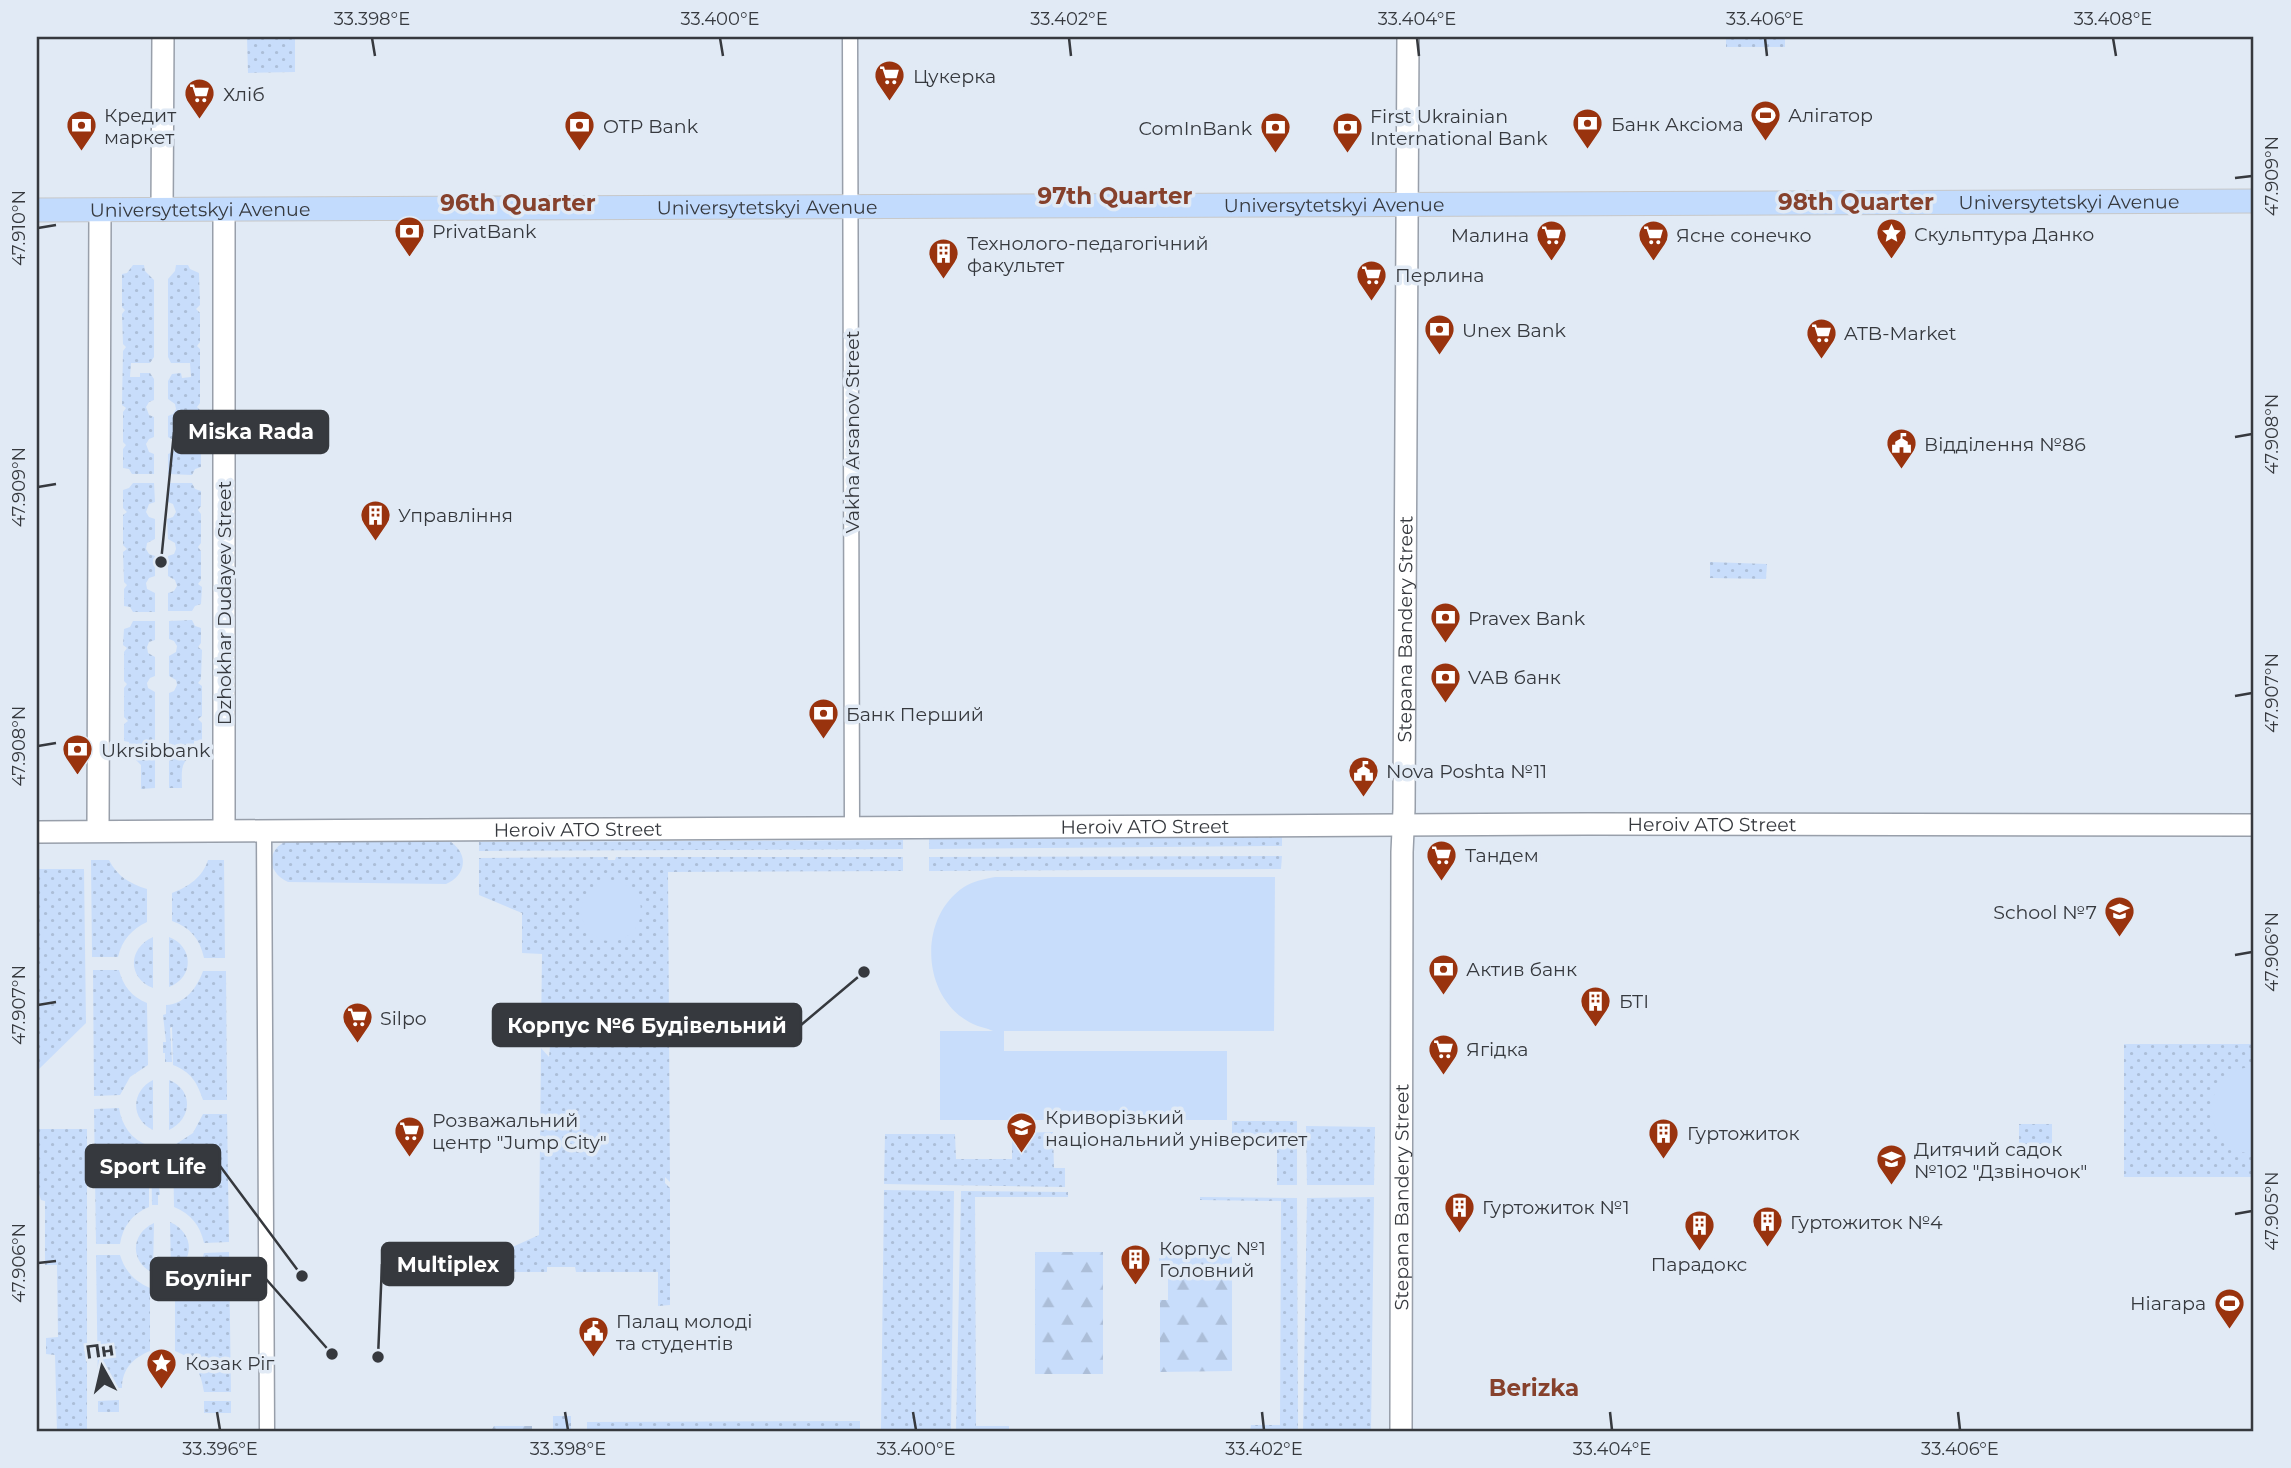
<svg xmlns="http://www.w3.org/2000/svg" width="2291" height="1468" font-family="Montserrat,sans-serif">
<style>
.grass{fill:url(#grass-dots)}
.forest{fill:url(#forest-firs)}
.garden{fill:#c8ddfb}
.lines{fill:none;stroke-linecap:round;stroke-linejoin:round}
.street-casing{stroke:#989faa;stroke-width:17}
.secondary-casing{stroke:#989faa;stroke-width:24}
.primary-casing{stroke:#c7c8c9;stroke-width:25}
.street{stroke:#fff;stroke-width:14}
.secondary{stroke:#fff;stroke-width:21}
.primary{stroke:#c2dbfd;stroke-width:23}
.ticks{fill:none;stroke:#36393e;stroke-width:2.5}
.labels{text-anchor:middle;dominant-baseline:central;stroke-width:7;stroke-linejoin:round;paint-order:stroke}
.poi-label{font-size:19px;fill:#36393e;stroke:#e1eaf5;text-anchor:start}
.street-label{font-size:19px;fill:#36393e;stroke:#e1eaf5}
.quarter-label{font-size:23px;font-weight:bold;fill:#86412c;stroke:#e1eaf5}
.leader{fill:none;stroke:#36393e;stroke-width:2.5}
.callout-dot{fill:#36393e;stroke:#e1eaf5;stroke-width:2.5}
.callout{fill:#36393e;stroke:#36393e;stroke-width:2.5}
.callout-label{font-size:21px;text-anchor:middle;font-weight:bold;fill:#fff}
.neatline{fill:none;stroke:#36393e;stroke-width:2.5}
.ticks-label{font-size:18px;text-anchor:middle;fill:#36393e}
</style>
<defs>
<pattern id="grass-dots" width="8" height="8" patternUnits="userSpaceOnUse" patternTransform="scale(1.75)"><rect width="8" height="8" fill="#c8ddfb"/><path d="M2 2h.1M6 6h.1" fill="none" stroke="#acbed8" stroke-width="1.8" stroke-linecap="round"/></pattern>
<pattern id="forest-firs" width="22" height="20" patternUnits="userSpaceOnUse" patternTransform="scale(1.75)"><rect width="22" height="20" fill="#c8ddfb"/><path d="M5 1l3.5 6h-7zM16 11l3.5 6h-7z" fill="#acbed8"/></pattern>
</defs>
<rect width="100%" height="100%" fill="#e1eaf5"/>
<g class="grass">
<polygon points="247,37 295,37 295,72 248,73"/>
<rect x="1726" y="37" width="59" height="10"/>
<polygon points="133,265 144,265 145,271 154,280 154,357 150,363 131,363 130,377 140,377 140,373 150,373 154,379 154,400 149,402 146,407 149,415 154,417 154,437 149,439 146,444 149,452 154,454 154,474 132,474 129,469 123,468 123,449 126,445 123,442 123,412 126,408 122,405 123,351 126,347 123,344 122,314 125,310 122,307 122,274 127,273"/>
<path d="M 176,265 L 188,265 L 190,269 L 199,273 L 200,305 L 196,309 L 200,313 L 200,342 L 197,346 L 200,349 L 200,403 L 197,407 L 200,410 L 200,440 L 197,444 L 201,447 L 201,467 L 195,469 L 192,475 L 168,474 L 168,454 C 175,452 177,447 175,441 L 168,437 L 168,416 L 173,414 L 176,409 L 175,404 L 168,399 L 168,381 L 172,374 L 181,373 L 182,378 L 191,377 L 190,363 L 171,363 L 168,357 L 168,279 L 175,271 Z"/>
<polygon points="133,483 154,483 155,502 149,504 146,512 149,517 155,519 155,539 147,543 146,549 149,554 155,556 155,576 149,578 146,583 147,589 155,593 155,612 133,612 130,607 124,606 124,589 127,585 124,582 123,552 127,549 123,545 123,515 127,512 123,508 123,490 129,488"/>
<polygon points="168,483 192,483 195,489 201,491 201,506 198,510 201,514 201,543 198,547 201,551 201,580 198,584 202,587 201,604 195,606 192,611 168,611 168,593 174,591 177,586 175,580 168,576 168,556 174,554 176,549 175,543 168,539 167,519 173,517 176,512 173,504 168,502"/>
<polygon points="1710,562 1767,564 1766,579 1710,578"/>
<path d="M 192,620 L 195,626 L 201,628 L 201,643 L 198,647 L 202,650 L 201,679 L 198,683 L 202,686 L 202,716 L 198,719 L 202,723 L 202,740 L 194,741 L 194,756 C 179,760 182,774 182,788 L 169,788 L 169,693 L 174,691 L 177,685 L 176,680 L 169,676 L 169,656 L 176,652 L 177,646 L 174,641 L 169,639 L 169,621 Z"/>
<polygon points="133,621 155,621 155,640 149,642 147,647 148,653 155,657 155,676 150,678 147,683 148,688 155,692 155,788 141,789 141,765 136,760 130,758 129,742 124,741 124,724 128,721 124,717 124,688 127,684 124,681 124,652 127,648 123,645 124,629 130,627"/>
<polygon points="1282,836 1282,846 929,849 929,839"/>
<path d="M 294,839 L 451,842 C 469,855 466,875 446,884 L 288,882 C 264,871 267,844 294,839 Z"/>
<polygon points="903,840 903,849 479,851 479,842"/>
<polygon points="1282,856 1281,869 929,871 929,857"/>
<polygon points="608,857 608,860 615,860 616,857 903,857 903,871 668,872 670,1182 665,1177 665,1183 670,1188 670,1305 658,1306 658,1272 576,1272 575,1267 547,1267 547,1272 505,1272 500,1258 506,1250 539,1235 541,1048 549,1057 550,1046 541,1036 542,954 522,953 522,913 479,895 479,858"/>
<path d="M 91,860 L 109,860 C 117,876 130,884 147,889 L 147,922 C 132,929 122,940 118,957 L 92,957 Z"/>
<path d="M 208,860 L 224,860 L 225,958 L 204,958 C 200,939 190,927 172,921 L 172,893 C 188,887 203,877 208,860 Z"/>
<polygon points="37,869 84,869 86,1023 37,1071"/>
<path d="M 153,937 L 153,988 C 127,978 128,948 153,937 Z"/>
<path d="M 169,937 C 193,946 195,977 169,987 Z"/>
<path d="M 93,970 L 119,970 C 123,986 132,997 147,1003 L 148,1065 L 130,1077 L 120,1095 L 94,1096 Z"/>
<path d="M 203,971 L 226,971 L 227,1100 L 203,1100 C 197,1082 191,1072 173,1065 L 172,1027 L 170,1028 L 172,1062 L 165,1062 L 165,1053 L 163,1053 L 163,1042 L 166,1042 L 163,1015 L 166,1014 L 166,1005 C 185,1004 197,988 203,971 Z"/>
<rect x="2124" y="1044" width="130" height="133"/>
<path d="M 153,1080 L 153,1130 C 130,1119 131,1091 153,1080 Z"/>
<path d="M 169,1080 C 194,1090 192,1119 169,1130 Z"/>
<path d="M 119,1108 C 122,1126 131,1139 149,1146 L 149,1207 C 132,1214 123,1226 120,1244 L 96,1244 L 94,1109 Z"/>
<path d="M 203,1114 L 227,1114 L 229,1242 L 204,1243 C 200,1225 191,1214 174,1207 L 173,1146 L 193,1133 Z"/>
<polygon points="1232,1121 1297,1121 1297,1185 1277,1185 1277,1138 1232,1138"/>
<polygon points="2019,1124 2052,1124 2052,1157 2019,1158"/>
<polygon points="1306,1126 1375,1127 1374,1185 1307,1185"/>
<polygon points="37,1129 87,1129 87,1431 57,1431 55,1355 46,1354 46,1338 58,1337 57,1265 45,1265 45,1201 41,1200 37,1188"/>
<polygon points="1053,1132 1054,1168 1065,1168 1065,1187 884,1184 885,1134 955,1134 956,1159 1012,1159 1012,1133"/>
<polygon points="151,1148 158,1148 158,1156 160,1156 160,1167 157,1168 160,1195 158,1195 158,1205 152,1205"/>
<polygon points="884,1190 954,1191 951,1431 881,1431"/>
<polygon points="961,1191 1068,1192 1068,1197 975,1197 976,1426 1009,1426 1009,1431 956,1431"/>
<polygon points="1200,1197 1297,1198 1298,1431 1250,1431 1251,1425 1280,1425 1281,1201 1200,1200"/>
<polygon points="1374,1197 1371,1431 1303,1431 1307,1198"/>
<path d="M 170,1222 C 195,1233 195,1262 171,1273 Z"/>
<path d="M 154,1223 L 153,1273 C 130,1262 130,1234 154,1223 Z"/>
<path d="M 229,1252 L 231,1392 L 204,1392 C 201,1373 195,1358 175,1351 L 175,1288 C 191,1282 200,1269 204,1253 Z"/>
<path d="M 96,1255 L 120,1255 C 125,1271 134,1281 150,1288 L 150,1351 C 133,1358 122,1369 122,1388 L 98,1388 Z"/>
<polygon points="119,1400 119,1412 98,1412 98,1401"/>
<rect x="204" y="1401" width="27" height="12"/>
<rect x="553" y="1416" width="18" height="15"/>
<polygon points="860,1421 860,1431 587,1431 587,1422"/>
</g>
<g class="forest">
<rect x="1035" y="1252" width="68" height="122"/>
<polygon points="1159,1252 1232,1252 1232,1371 1160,1372 1160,1300 1168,1300 1168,1274 1159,1273"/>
<polygon points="494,1426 532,1426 532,1431 491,1431"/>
</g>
<g class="garden">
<path d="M 995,877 L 1275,877 L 1274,1031 L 1004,1031 L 1004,1051 L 1227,1051 L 1227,1120 L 940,1120 L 940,1031 L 993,1031 C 987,1028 979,1027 973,1024 C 921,999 917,918 964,887 C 973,881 985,879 995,877 Z"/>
<circle cx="611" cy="911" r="30"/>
<path d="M 2254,1067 L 2254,1154 C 2197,1151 2198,1068 2254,1067 Z"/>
</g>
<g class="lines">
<defs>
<g id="street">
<polyline points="850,37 852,827"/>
<polyline points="264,830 267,1431"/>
</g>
<g id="secondary">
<polyline points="162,210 163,37"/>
<polyline points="98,830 100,210"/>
<polyline points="224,830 224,209"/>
<path id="s1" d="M 37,832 L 1588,824 L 2254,825"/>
<path id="s2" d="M 1401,1431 L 1402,852 L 1404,809 L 1408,37"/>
</g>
<g id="primary">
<path id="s3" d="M 37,210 L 2254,201"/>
</g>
</defs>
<use href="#street" class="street-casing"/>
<use href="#secondary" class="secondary-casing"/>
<use href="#primary" class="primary-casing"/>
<use href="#street" class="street"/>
<use href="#secondary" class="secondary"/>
<use href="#primary" class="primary"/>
</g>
<path class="ticks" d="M 372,38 L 375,56M 720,38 L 723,56M 1069,38 L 1071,56M 1417,38 L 1419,56M 1765,38 L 1767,56M 2113,38 L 2116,56M 2235,178 L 2252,176M 38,228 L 56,225M 2235,437 L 2252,434M 38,487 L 56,484M 2235,696 L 2252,693M 38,746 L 56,743M 2235,955 L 2252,952M 38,1005 L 56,1002M 2235,1214 L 2252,1211M 38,1263 L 56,1261M 217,1412 L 220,1430M 565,1412 L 568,1430M 913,1412 L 916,1430M 1262,1412 L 1264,1430M 1610,1412 L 1612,1430M 1958,1412 L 1960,1430"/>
<defs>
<symbol id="supermarket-pin" viewBox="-11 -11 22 30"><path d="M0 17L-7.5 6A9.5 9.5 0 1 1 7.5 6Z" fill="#99330e" stroke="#e1eaf5"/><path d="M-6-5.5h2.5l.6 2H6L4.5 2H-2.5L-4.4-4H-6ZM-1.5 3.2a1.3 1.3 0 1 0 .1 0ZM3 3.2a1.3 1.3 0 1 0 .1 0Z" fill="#fff"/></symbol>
<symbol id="stadium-pin" viewBox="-11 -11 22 30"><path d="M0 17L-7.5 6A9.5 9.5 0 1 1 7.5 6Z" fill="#99330e" stroke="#e1eaf5"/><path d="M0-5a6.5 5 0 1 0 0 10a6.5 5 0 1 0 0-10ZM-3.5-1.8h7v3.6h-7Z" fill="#fff"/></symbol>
<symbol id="bank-pin" viewBox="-11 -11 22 30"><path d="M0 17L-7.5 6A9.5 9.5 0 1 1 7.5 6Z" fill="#99330e" stroke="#e1eaf5"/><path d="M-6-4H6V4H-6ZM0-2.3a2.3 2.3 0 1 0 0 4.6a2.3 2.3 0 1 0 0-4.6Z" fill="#fff"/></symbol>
<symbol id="sight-pin" viewBox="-11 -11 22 30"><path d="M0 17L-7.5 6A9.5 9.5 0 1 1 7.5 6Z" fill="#99330e" stroke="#e1eaf5"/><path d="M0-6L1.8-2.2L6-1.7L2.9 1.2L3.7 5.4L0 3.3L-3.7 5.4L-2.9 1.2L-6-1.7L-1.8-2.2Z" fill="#fff"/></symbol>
<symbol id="building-pin" viewBox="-11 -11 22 30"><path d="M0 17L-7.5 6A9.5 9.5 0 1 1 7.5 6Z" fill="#99330e" stroke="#e1eaf5"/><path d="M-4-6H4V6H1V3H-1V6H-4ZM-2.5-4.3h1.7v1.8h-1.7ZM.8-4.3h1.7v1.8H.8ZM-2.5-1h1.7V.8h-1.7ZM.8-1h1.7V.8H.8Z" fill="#fff"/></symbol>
<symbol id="civic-pin" viewBox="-11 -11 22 30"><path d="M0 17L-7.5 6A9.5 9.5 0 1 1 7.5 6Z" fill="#99330e" stroke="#e1eaf5"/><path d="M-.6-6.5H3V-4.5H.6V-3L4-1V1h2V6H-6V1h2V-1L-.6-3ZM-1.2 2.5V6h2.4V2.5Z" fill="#fff"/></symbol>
<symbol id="school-pin" viewBox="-11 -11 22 30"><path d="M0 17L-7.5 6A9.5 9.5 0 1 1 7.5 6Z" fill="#99330e" stroke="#e1eaf5"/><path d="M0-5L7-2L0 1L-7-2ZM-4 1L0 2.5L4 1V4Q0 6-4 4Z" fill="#fff"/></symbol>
<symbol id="university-pin" viewBox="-11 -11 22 30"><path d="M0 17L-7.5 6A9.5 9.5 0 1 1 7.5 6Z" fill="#99330e" stroke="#e1eaf5"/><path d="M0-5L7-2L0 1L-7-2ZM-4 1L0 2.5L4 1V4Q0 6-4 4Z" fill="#fff"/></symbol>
</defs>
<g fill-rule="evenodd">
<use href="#supermarket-pin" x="872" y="58" width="35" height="47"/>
<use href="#supermarket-pin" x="182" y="76" width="35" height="47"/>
<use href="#stadium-pin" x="1748" y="98" width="35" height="47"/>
<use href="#bank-pin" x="1570" y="106" width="35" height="47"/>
<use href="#bank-pin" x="64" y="108" width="35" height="47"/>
<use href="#bank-pin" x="562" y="108" width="35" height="47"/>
<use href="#bank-pin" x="1330" y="110" width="35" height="47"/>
<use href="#bank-pin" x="1258" y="110" width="35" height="47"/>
<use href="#bank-pin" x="392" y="214" width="35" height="47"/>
<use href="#sight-pin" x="1874" y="216" width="35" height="47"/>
<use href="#supermarket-pin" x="1534" y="218" width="35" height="47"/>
<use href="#supermarket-pin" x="1636" y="218" width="35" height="47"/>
<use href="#building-pin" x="926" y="236" width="35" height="47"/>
<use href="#supermarket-pin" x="1354" y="258" width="35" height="47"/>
<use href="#bank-pin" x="1422" y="312" width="35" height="47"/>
<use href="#supermarket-pin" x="1804" y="316" width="35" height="47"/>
<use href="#civic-pin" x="1884" y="426" width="35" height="47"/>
<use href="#building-pin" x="358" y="498" width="35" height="47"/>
<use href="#bank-pin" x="1428" y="600" width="35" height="47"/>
<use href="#bank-pin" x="1428" y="660" width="35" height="47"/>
<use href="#bank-pin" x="806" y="696" width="35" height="47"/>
<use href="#bank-pin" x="60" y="732" width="35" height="47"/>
<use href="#civic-pin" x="1346" y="754" width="35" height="47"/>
<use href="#supermarket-pin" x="1424" y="838" width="35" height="47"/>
<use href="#school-pin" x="2102" y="894" width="35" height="47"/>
<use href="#bank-pin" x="1426" y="952" width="35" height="47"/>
<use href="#building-pin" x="1578" y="984" width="35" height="47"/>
<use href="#supermarket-pin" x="340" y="1000" width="35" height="47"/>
<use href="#supermarket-pin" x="1426" y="1032" width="35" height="47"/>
<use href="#university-pin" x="1004" y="1110" width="35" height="47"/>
<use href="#supermarket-pin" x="392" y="1114" width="35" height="47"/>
<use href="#building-pin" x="1646" y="1116" width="35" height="47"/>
<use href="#school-pin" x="1874" y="1142" width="35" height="47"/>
<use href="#building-pin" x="1442" y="1190" width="35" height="47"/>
<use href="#building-pin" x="1750" y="1204" width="35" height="47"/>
<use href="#building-pin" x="1682" y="1208" width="35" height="47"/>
<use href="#building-pin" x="1118" y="1242" width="35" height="47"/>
<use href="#stadium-pin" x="2212" y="1286" width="35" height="47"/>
<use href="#civic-pin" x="576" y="1314" width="35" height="47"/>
<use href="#sight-pin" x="144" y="1346" width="35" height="47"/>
</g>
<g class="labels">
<g class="poi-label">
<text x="913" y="76">Цукерка</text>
<text x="223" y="94">Хліб</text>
<text x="104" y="115">Кредит<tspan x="104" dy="22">маркет</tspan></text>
<text x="1788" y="115">Алігатор</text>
<text x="1370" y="116">First Ukrainian<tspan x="1370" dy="22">International Bank</tspan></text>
<text x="1611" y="124">Банк Аксіома</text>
<text x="603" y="126">OTP Bank</text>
<text x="1252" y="128" text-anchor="end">ComInBank</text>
<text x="432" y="231">PrivatBank</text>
<text x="1914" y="234">Скульптура Данко</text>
<text x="1529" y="235" text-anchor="end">Малина</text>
<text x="1676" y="235">Ясне сонечко</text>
<text x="967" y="243">Технолого-педагогічний<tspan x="967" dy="22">факультет</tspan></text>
<text x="1395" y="275">Перлина</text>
<text x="1462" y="330">Unex Bank</text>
<text x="1844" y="333">ATB-Market</text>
<text x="1924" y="444">Відділення №86</text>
<text x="398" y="515">Управління</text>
<text x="1468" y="618">Pravex Bank</text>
<text x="1468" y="677">VAB банк</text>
<text x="846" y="714">Банк Перший</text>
<text x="101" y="750">Ukrsibbank</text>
<text x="1386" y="771">Nova Poshta №11</text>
<text x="1465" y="855">Тандем</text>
<text x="2097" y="912" text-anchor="end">School №7</text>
<text x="1466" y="969">Актив банк</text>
<text x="1619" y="1001">БТІ</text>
<text x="380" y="1018">Silpo</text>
<text x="1466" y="1049">Ягідка</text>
<text x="1045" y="1117">Криворізький<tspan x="1045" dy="22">національний університет</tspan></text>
<text x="432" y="1120">Розважальний<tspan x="432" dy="22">центр "Jump City"</tspan></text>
<text x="1687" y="1133">Гуртожиток</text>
<text x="1914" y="1149">Дитячий садок<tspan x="1914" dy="22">№102 "Дзвіночок"</tspan></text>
<text x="1482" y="1207">Гуртожиток №1</text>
<text x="1790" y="1222">Гуртожиток №4</text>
<text x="1159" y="1248">Корпус №1<tspan x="1159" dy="22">Головний</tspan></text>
<text x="1699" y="1264" text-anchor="middle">Парадокс</text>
<text x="2206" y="1303" text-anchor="end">Ніагара</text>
<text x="616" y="1321">Палац молоді<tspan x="616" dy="22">та студентів</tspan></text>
<text x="185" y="1363">Козак Ріг</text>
</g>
<g class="street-label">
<text stroke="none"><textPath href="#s3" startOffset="2032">Universytetskyi Avenue</textPath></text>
<text stroke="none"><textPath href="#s3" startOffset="1297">Universytetskyi Avenue</textPath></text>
<text stroke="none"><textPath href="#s3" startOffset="730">Universytetskyi Avenue</textPath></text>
<text stroke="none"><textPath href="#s3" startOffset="163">Universytetskyi Avenue</textPath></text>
<text transform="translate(852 432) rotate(-90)">Vakha Arsanov Street</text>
<text transform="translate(224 603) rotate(-90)">Dzhokhar Dudayev Street</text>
<text stroke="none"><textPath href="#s2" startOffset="802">Stepana Bandery Street</textPath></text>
<text stroke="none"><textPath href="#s1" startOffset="1675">Heroiv ATO Street</textPath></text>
<text stroke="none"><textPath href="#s1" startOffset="1108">Heroiv ATO Street</textPath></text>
<text stroke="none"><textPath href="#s1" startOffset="541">Heroiv ATO Street</textPath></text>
<text stroke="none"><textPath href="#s2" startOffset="234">Stepana Bandery Street</textPath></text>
</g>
<g class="quarter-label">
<text x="1115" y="196">97th Quarter</text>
<text x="1856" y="202">98th Quarter</text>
<text x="518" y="203">96th Quarter</text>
<text x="1534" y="1388">Berizka</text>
</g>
</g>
<path class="leader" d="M161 562L174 432M864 972L801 1025M302 1276L220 1166M378 1357L382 1264M332 1354L266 1279"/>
<g class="callout-dot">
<circle cx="161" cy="562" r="7"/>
<circle cx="864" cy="972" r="7"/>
<circle cx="302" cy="1276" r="7"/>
<circle cx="378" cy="1357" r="7"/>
<circle cx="332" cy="1354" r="7"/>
</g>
<g class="callout">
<rect x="174" y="411" width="154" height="42" rx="7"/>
<rect x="493" y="1004" width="308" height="42" rx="7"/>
<rect x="86" y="1145" width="134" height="42" rx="7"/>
<rect x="382" y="1243" width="131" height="42" rx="7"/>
<rect x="151" y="1258" width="115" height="42" rx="7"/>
</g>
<g class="callout-label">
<text x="251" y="439">Miska Rada</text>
<text x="647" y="1033">Корпус №6 Будівельний</text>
<text x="153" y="1174">Sport Life</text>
<text x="448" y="1272">Multiplex</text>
<text x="208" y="1286">Боулінг</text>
</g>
<rect width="2291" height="1468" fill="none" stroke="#e1eaf5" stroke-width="77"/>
<g transform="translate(102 1367) rotate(352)" stroke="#e1eaf5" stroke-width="5" paint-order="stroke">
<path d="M0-5L12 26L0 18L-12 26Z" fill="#36393e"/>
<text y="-10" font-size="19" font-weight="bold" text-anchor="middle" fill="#36393e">Пн</text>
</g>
<rect x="38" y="38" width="2214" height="1392" class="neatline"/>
<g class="ticks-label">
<text x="372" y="25">33.398°E</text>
<text x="720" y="25">33.400°E</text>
<text x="1069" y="25">33.402°E</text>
<text x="1417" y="25">33.404°E</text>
<text x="1765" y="25">33.406°E</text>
<text x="2113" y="25">33.408°E</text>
<text transform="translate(2272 176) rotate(-90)" y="6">47.909°N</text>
<text transform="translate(19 228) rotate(-90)" y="6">47.910°N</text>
<text transform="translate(2272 434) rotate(-90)" y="6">47.908°N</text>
<text transform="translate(19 487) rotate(-90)" y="6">47.909°N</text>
<text transform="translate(2272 693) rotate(-90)" y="6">47.907°N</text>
<text transform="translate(19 746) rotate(-90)" y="6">47.908°N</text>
<text transform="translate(2272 952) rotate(-90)" y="6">47.906°N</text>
<text transform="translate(19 1005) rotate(-90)" y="6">47.907°N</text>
<text transform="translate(2272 1211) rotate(-90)" y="6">47.905°N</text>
<text transform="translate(19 1263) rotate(-90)" y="6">47.906°N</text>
<text x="220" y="1455">33.396°E</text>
<text x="568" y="1455">33.398°E</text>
<text x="916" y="1455">33.400°E</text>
<text x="1264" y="1455">33.402°E</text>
<text x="1612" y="1455">33.404°E</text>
<text x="1960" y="1455">33.406°E</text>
</g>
</svg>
